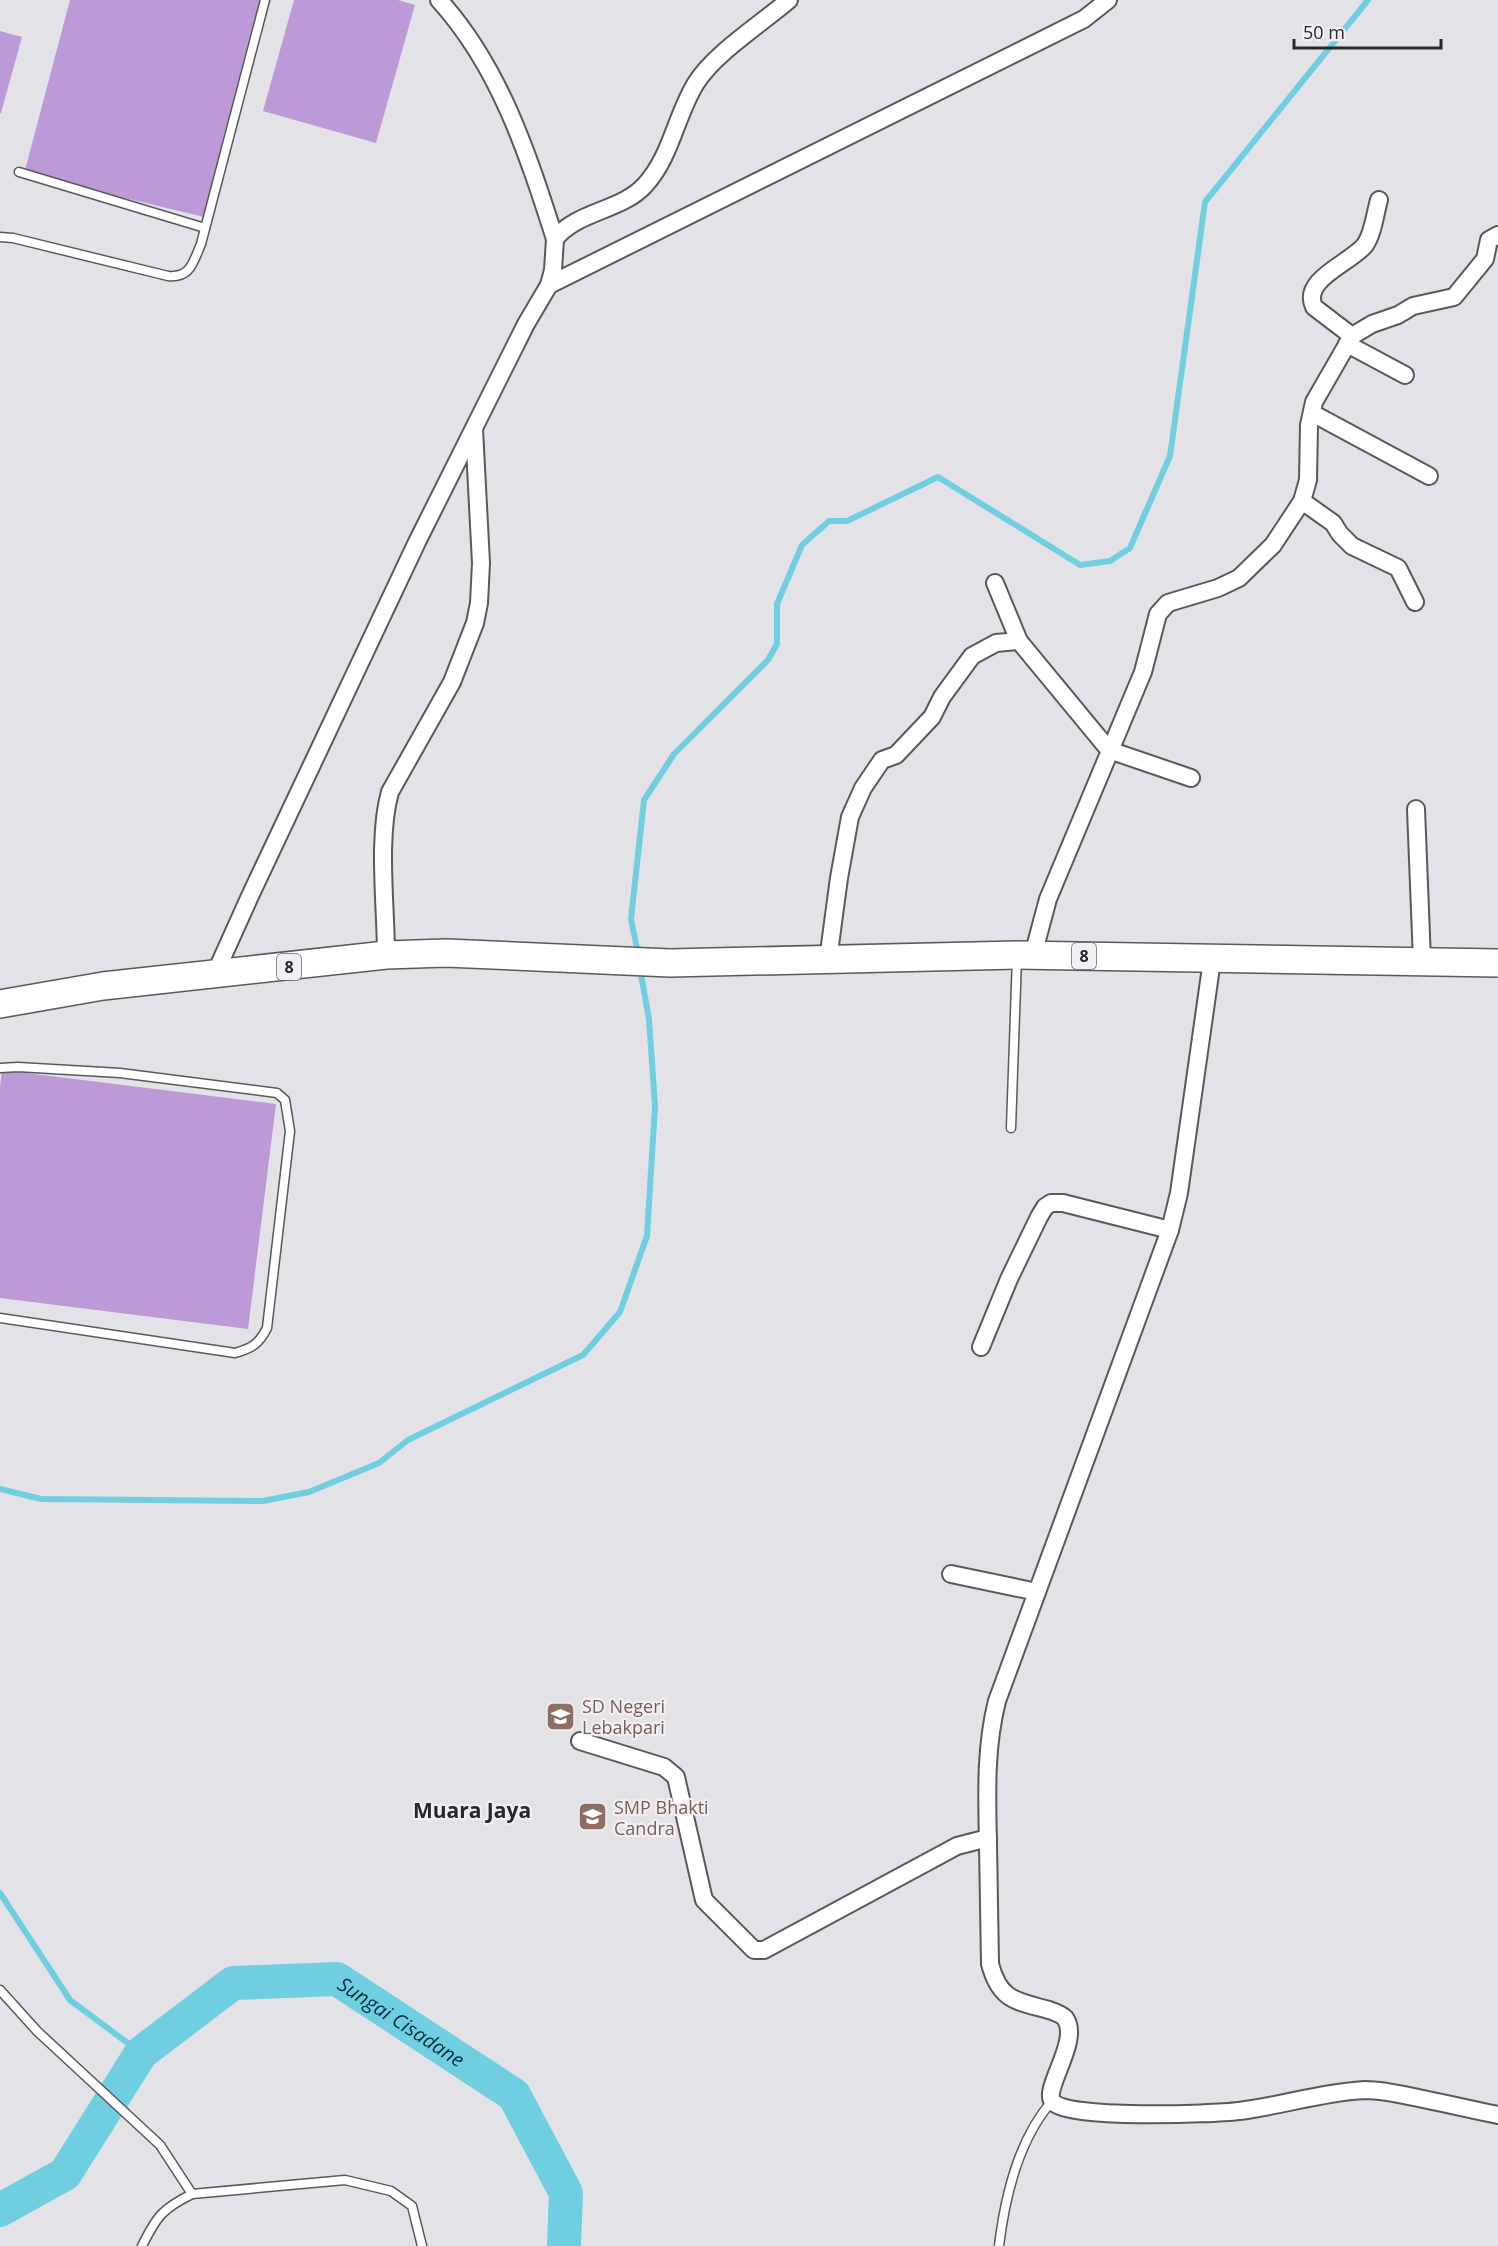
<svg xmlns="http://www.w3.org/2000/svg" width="1498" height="2246" font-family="'Open Sans',sans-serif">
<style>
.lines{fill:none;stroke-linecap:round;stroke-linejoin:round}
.stream{stroke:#70cee1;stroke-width:6}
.river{stroke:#70cee1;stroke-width:34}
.building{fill:#bc9ad8}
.service-casing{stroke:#5a585c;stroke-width:11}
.minor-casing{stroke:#5a585c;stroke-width:20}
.trunk-casing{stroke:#5a585c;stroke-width:30}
.service{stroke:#fff;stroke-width:8}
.minor{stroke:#fff;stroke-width:16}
.trunk{stroke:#fff;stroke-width:27}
.labels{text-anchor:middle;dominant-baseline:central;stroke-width:4.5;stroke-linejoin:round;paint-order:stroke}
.shield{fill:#f1eff4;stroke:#646366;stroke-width:1.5}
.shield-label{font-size:16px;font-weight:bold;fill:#282729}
.education-label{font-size:18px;fill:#785e54;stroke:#f1eff4;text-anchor:start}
.water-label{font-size:20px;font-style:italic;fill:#02323a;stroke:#f1eff4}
.quarter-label{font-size:21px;font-weight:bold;fill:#282729;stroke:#f1eff4}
</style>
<rect width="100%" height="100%" fill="#e3e2e7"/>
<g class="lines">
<g class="stream">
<polyline points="638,953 631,919 644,800 674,754 768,660 777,644 777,604 802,545 829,521 847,521 938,477 1080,565 1110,561 1130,548 1170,456 1205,202 1368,0"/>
<polyline points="0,1489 41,1499 263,1501 309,1492 379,1463 408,1440 583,1355 620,1312 647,1236 655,1106 649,1019 640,969"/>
<polyline points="0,1893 70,2000 141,2053"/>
</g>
<path class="river" id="s1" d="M 0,2210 L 65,2174 L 141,2053 L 233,1983 L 337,1979 L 514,2095 L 566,2193 L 564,2246"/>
</g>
<g class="building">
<polygon points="70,0 262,0 204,217 24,174"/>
<polygon points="294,0 398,0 415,5 376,143 263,111"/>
<polygon points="0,31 22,37 1,113 0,113"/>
<polygon points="2,1070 276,1104 248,1329 0,1298 0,1086"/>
</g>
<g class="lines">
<defs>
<g id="service">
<polyline points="19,172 205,228"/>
<path d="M 0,237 L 13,238 L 168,276 C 191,278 193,262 201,244 L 265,0"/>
<path d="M 0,1068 L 18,1067 L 120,1073 L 277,1093 L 285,1100 L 290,1131 L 267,1328 C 259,1344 252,1348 235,1353 L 0,1318"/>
<polyline points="1011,1128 1017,957"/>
<polyline points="0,1990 37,2031 160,2145 192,2194"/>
<path d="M 142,2246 C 157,2216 162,2209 192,2194 L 345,2180 L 391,2191 L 412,2206 L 422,2246"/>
<path d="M 999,2246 C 1005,2196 1018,2140 1052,2101"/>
</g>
<g id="minor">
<path d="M 439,0 C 500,67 528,155 555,239"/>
<polyline points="549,285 1084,19 1108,0"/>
<path d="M 1352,336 L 1314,307 C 1301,279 1351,263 1365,245 C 1373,234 1375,214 1379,200"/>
<polyline points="1347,344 1405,375"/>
<polyline points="1312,413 1429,476"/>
<polyline points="1302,501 1333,523 1340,534 1352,546 1398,568 1415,602"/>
<polyline points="995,583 1019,641 1109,750 1191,778"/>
<polyline points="1416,809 1422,961"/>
<path d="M 386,955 C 386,907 377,838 390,792 L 452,682 L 475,623 L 479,603 L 481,563 L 474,429"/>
<polyline points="1033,955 1048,899 1143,672 1158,614 1168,603 1218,588 1239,578 1273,545 1302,501 1308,480 1309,425 1314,402 1352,336 1372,324 1398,315 1413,306 1454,297 1485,259 1489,240 1498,235"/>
<polyline points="828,960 839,878 850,817 863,788 882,760 896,755 932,717 942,697 972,656 996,643 1019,641"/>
<path d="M 1212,960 L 1179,1193 L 1170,1230 L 997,1701 C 985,1748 987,1796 988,1844 C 989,1884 989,1924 990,1964 C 1000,2001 1016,2001 1049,2010 C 1055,2012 1061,2014 1065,2018 C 1081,2040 1044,2086 1052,2101 C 1063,2120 1214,2114 1239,2111 C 1281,2106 1322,2092 1365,2090 C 1384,2090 1404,2095 1423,2099 C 1448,2104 1473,2110 1498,2115"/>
<path d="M 214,976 L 250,896 L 417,542 L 526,324 L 549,285 L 553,270 L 555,239 C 576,211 622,211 645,185 C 671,157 676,115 696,83 C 715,53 761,24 789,0"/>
<polyline points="981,1347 1009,1279 1039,1217 1045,1207 1051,1203 1063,1203 1170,1230"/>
<polyline points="951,1574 1037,1592"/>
<polyline points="580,1741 664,1767 676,1777 704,1900 754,1950 764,1950 957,1846 988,1838"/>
</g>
<polyline id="trunk" points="0,1004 103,986 386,955 446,953 670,963 1017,955 1498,963"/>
</defs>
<use href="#service" class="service-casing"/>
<use href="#minor" class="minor-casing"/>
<use href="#trunk" class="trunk-casing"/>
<use href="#service" class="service"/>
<use href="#minor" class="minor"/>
<use href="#trunk" class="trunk"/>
</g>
<defs>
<symbol id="school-square" viewBox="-11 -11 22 22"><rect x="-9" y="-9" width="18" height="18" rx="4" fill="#8d6e63" stroke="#f1eff4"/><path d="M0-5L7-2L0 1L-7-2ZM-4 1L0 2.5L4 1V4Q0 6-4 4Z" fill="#fff"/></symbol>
</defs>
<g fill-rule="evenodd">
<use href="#school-square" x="544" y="1700" width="33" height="33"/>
<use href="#school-square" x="576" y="1800" width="33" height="33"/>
</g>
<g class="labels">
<g class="shield">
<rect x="1072" y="943" width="24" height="26" rx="4.5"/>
<rect x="277" y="954" width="24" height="26" rx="4.5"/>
</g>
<g class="shield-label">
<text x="1084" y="956">8</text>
<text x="289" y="967">8</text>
</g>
<g class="education-label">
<text x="582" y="1706">SD Negeri<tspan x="582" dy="21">Lebakpari</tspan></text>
<text x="614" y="1807">SMP Bhakti<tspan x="614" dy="21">Candra</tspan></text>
</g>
<g class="water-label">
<text stroke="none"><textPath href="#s1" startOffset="514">Sungai Cisadane</textPath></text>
</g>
<g class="quarter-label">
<text x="472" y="1810">Muara Jaya</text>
</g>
</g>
<path d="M1294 39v9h147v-9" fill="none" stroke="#282729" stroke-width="3"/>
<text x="1303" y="39" font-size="18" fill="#282729" stroke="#f1eff4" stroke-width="4.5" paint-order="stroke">50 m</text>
</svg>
